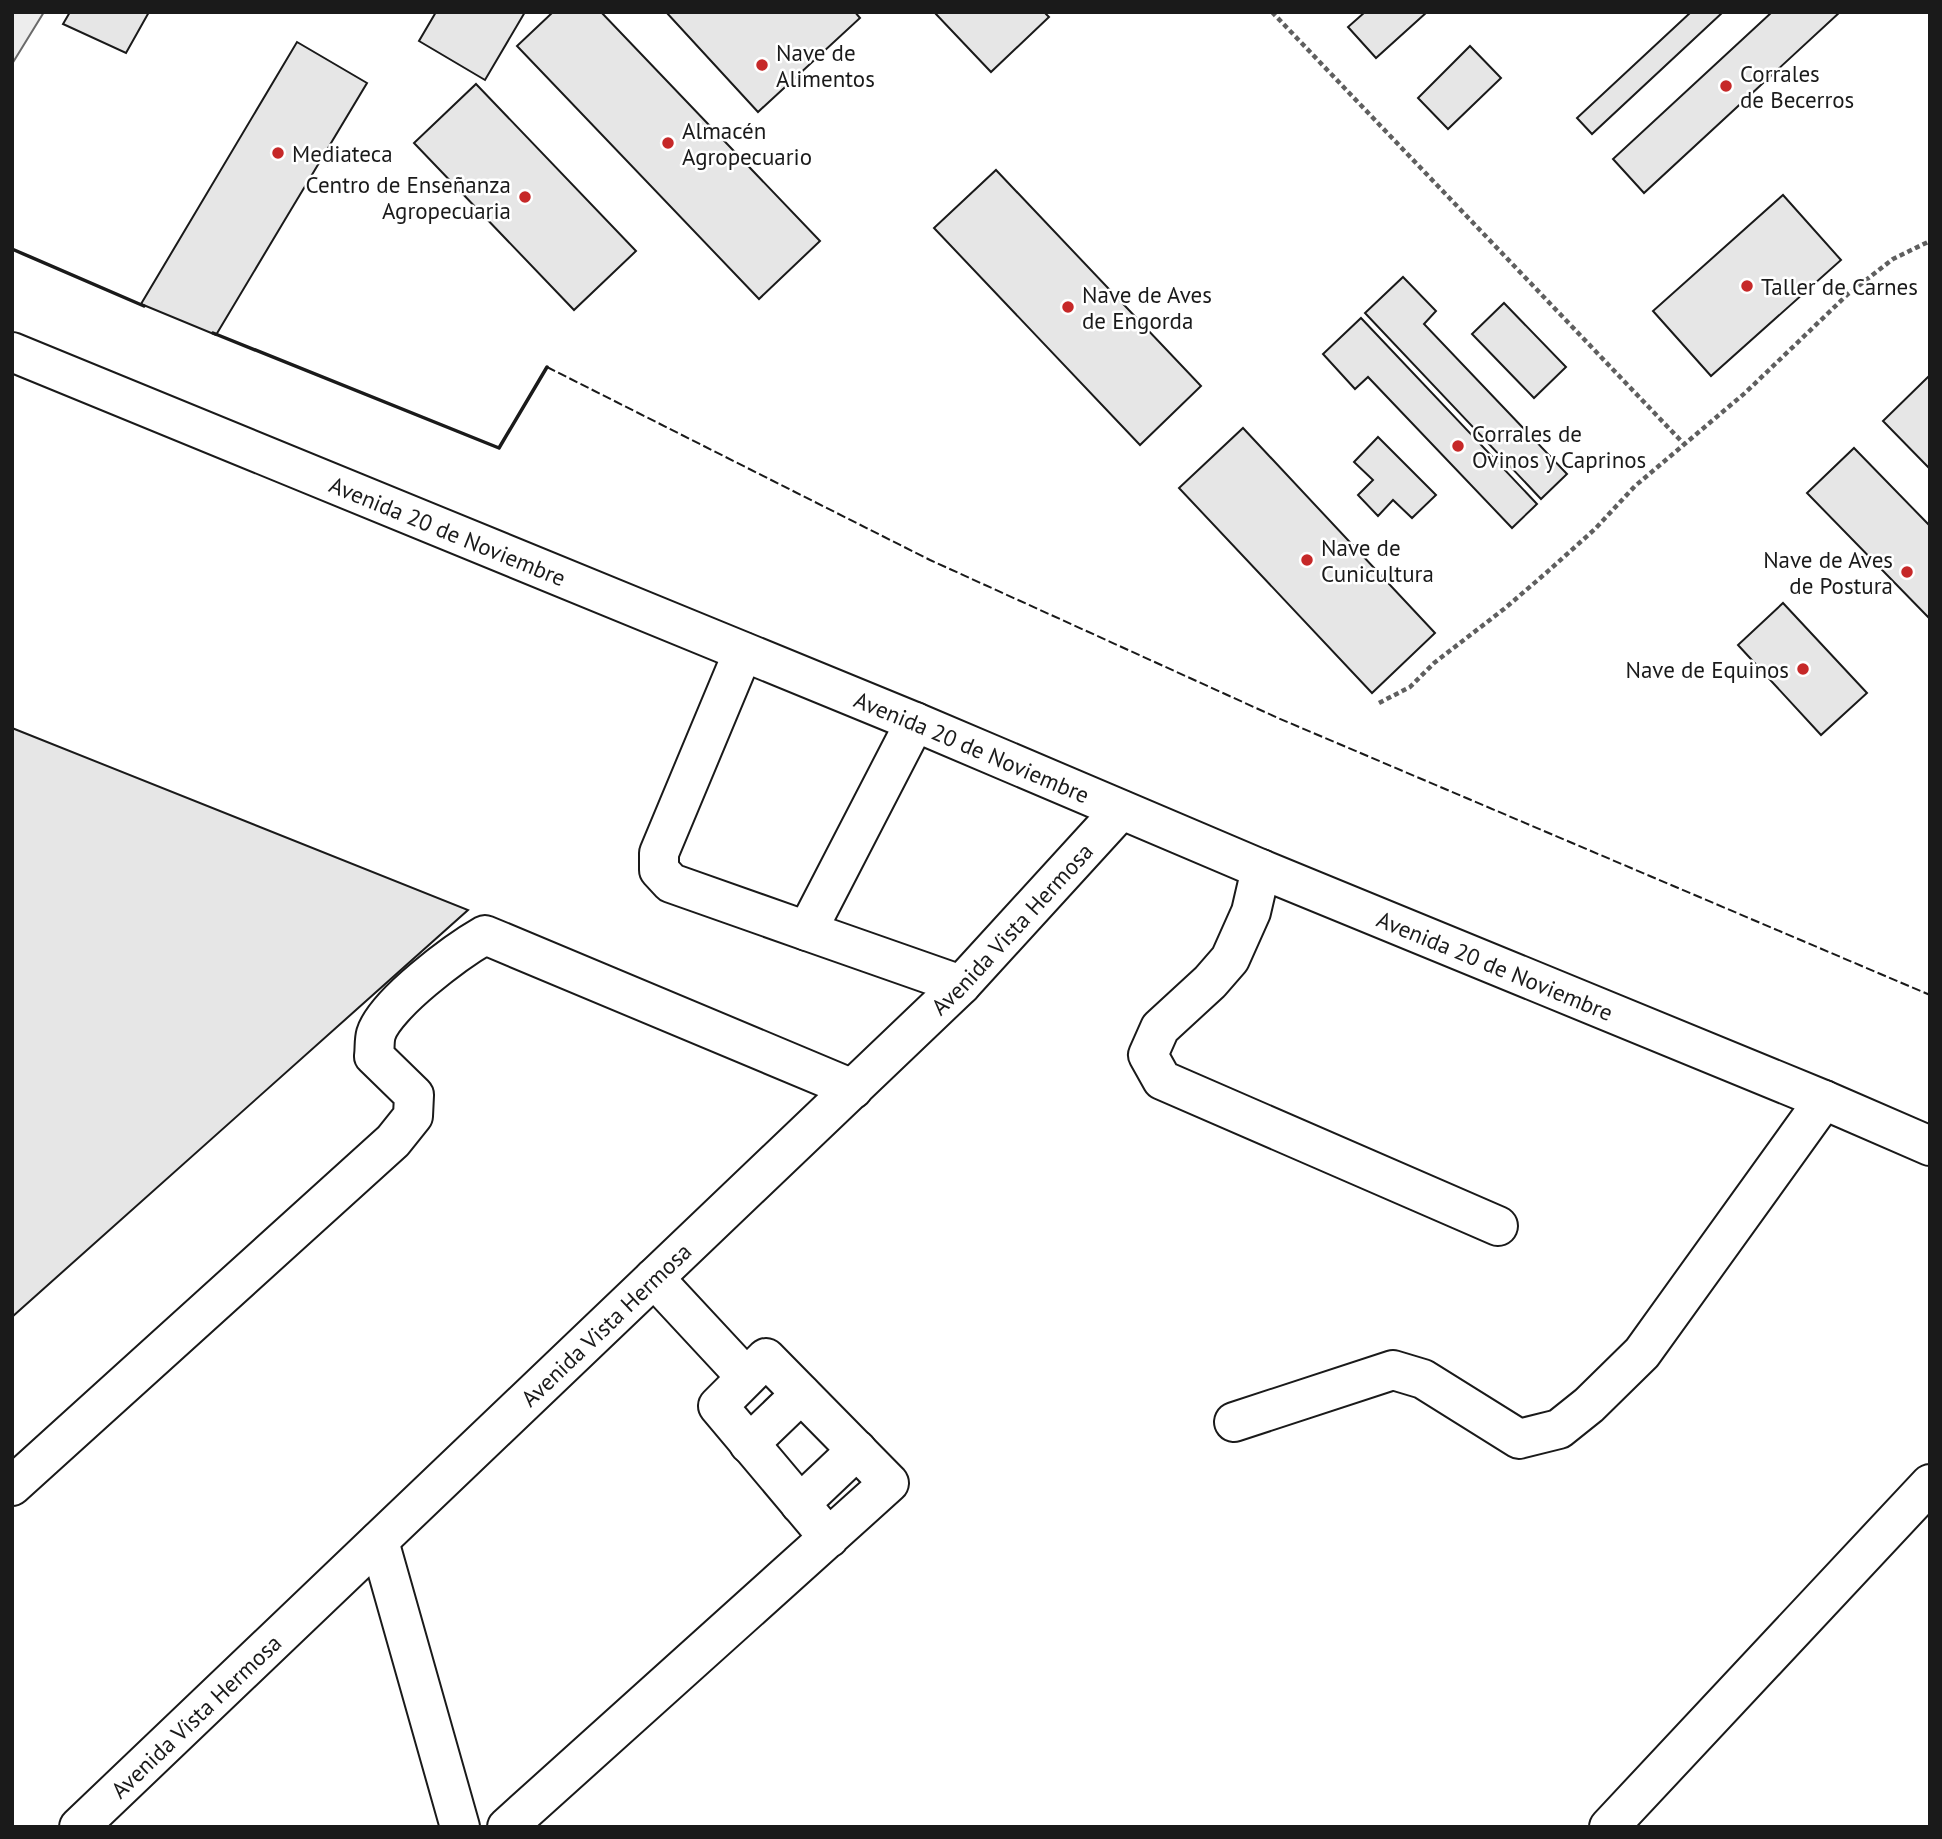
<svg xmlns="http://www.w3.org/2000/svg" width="1942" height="1839" font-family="'PT Sans',sans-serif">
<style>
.parking{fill:#ededed;stroke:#6a6a6a;stroke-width:2}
.building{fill:#e6e6e6;stroke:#1a1a1a;stroke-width:2}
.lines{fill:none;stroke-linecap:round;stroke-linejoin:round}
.minor-casing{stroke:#1a1a1a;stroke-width:42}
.major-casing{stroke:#1a1a1a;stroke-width:42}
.path{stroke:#5f5f5f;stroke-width:4.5;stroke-dasharray:5 3.5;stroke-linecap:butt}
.minor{stroke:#fff;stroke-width:38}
.major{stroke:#fff;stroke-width:38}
.fence{stroke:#1a1a1a;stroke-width:2;stroke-dasharray:9 3.5;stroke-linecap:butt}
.wall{stroke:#1a1a1a;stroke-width:3.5}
.poi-dot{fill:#c62828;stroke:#fff;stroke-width:2.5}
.labels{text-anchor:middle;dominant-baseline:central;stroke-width:5;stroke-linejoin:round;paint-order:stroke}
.poi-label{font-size:23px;fill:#1a1a1a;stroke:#fff;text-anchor:start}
.street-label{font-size:23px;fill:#1a1a1a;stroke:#fff}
</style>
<rect width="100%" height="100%" fill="#fff"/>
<polygon class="parking" points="12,12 44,12 12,64"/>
<g class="building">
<polygon points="70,12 149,12 126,53 63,24"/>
<polygon points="436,12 525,12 485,80 419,41"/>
<polygon points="553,12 601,12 820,241 759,299 517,46"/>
<polygon points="666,12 855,12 860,18 758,112"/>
<polygon points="934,12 1044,12 1049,17 991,72"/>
<polygon points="1365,12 1427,12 1376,58 1348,27"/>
<polygon points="1691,12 1723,12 1592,134 1577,118"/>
<polygon points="1772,12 1840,12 1644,193 1613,159"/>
<polygon points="297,42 367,83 283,223 216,335 141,304"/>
<polygon points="1470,46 1501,78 1448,129 1418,98"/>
<polygon points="476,84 636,251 574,310 414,143"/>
<polygon points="996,170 1201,386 1140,445 934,228"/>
<polygon points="1783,195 1841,260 1711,376 1653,311"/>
<polygon points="1403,277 1436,311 1424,324 1567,474 1541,499 1365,313"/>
<polygon points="1504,303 1566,367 1534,398 1472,334"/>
<polygon points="1361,318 1537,504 1512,528 1368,377 1355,389 1323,354"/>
<polygon points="1929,376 1930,376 1930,469 1883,421"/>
<polygon points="1243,428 1435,633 1372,693 1179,488"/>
<polygon points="1378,437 1436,495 1412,518 1393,500 1378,516 1358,495 1373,480 1354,462"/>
<polygon points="1854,448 1930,526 1930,619 1807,493"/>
<polygon points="1783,603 1867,693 1821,735 1738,645"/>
<polygon points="12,728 468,910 12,1317"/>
</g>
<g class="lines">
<defs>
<g id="minor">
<polyline points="743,652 659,853 659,870 671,883 807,931 915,722"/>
<polyline points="1261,869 1251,912 1230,959 1210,982 1160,1028 1148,1055 1162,1080 1498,1226"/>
<polyline points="807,931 961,985"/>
<polyline points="654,1278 746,1377"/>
<polyline points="1234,1422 1393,1370 1423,1379 1519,1439 1559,1429 1589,1405 1642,1353 1824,1100"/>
<polyline points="749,1444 801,1394"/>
<path d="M 12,1486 L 393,1141 L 413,1116 L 414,1095 L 374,1056 C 375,1049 374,1041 376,1034 C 385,1004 457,951 485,935 L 853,1089"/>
<polyline points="800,1504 857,1450"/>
<polyline points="379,1541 460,1827"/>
<path id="s1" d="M 79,1827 L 961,985 L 1121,810"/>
<polyline points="507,1827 889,1483 766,1358 718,1406 829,1538"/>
<polyline points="1609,1827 1930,1484"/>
</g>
<g id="major">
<path id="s2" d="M 12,352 L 915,722 L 1261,869 L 1824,1100 L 1930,1146"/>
</g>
</defs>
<use href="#minor" class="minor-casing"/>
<use href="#major" class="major-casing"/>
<g class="path">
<polyline points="1272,12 1684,444"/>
<polyline points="1379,703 1410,687 1434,663 1504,609 1546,573 1595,529 1635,486 1745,393 1848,294 1893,259 1930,241"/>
</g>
<use href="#minor" class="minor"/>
<use href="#major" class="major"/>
<polyline class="fence" points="547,367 930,560 1278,718 1930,995"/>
<g class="wall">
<polyline points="12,249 144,306"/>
<polyline points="213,333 499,448 547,367"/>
</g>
</g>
<g class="poi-dot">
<circle cx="762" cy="65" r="7"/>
<circle cx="1726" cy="86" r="7"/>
<circle cx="668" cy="143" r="7"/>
<circle cx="278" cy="153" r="7"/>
<circle cx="525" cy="197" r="7"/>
<circle cx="1747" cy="286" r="7"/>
<circle cx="1068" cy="307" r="7"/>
<circle cx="1458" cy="446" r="7"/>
<circle cx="1307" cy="560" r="7"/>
<circle cx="1907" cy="572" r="7"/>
<circle cx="1803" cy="669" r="7"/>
</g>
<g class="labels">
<g class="poi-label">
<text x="776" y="52">Nave de<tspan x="776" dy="26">Alimentos</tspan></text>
<text x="1740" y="73">Corrales<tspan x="1740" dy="26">de Becerros</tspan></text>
<text x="682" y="130">Almacén<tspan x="682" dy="26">Agropecuario</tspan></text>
<text x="292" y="153">Mediateca</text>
<text x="511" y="184" text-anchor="end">Centro de Enseñanza<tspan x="511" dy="26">Agropecuaria</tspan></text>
<text x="1761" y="286">Taller de Carnes</text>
<text x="1082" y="294">Nave de Aves<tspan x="1082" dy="26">de Engorda</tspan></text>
<text x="1472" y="433">Corrales de<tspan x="1472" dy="26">Ovinos y Caprinos</tspan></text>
<text x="1321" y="547">Nave de<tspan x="1321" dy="26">Cunicultura</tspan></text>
<text x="1893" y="559" text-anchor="end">Nave de Aves<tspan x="1893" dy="26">de Postura</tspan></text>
<text x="1789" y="669" text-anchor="end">Nave de Equinos</text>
</g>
<g class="street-label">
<text stroke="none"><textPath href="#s2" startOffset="471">Avenida 20 de Noviembre</textPath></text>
<text stroke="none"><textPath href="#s2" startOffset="1038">Avenida 20 de Noviembre</textPath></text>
<text stroke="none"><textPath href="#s1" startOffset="1295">Avenida Vista Hermosa</textPath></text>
<text stroke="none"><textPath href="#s2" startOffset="1605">Avenida 20 de Noviembre</textPath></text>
<text stroke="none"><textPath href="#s1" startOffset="728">Avenida Vista Hermosa</textPath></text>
<text stroke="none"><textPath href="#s1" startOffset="161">Avenida Vista Hermosa</textPath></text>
</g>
</g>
<rect width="1942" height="1839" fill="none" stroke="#1a1a1a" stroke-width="28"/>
</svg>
